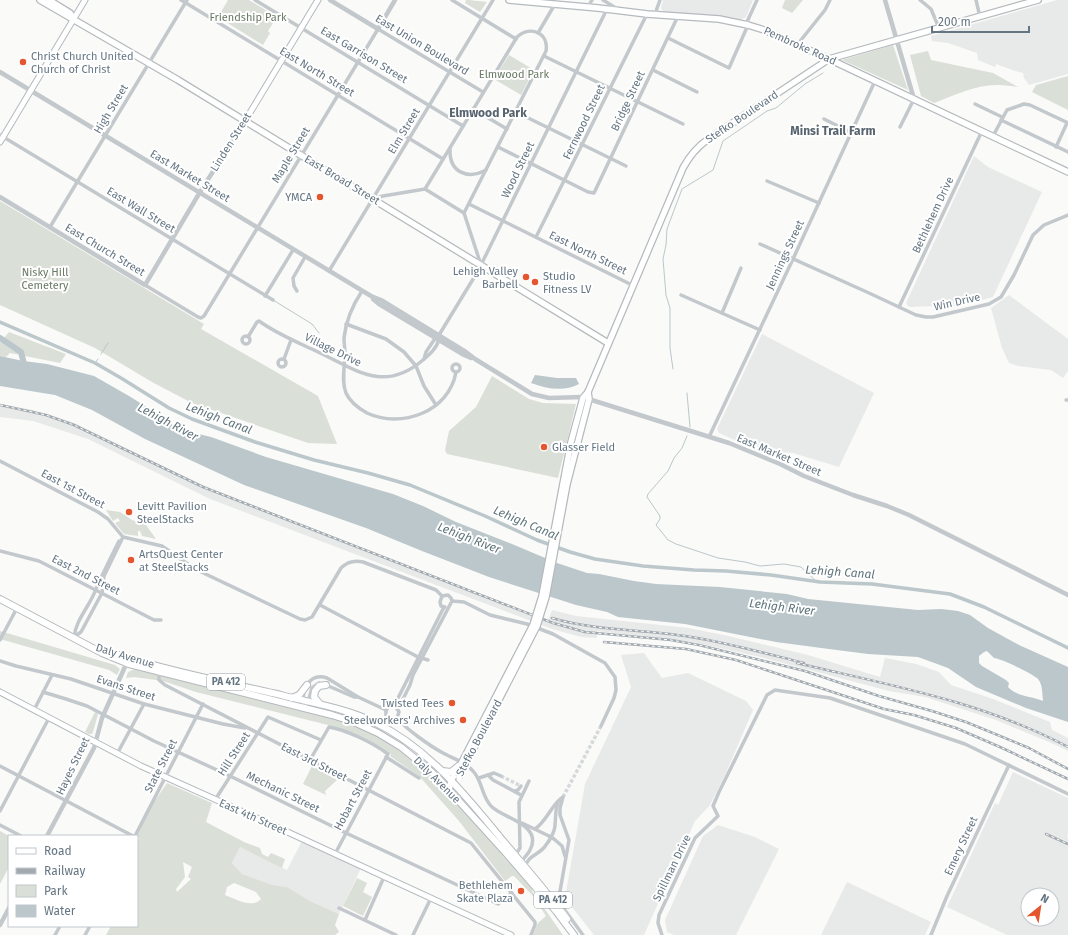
<svg xmlns="http://www.w3.org/2000/svg" width="1068" height="935" font-family="'Fira Sans',sans-serif">
<style>
.built{fill:#e8e9e9;fill-rule:evenodd}
.green{fill:#dadfd7;fill-rule:evenodd}
.water{fill:#bbc7cb;fill-rule:evenodd}
.lines{fill:none;stroke-linecap:round;stroke-linejoin:round}
.stream{stroke:#bbc7cb;stroke-width:1}
.canal{stroke:#bbc7cb;stroke-width:3.5}
.river{stroke:#bbc7cb;stroke-width:6}
.minor-tunnel{stroke:#d5d9db;stroke-width:3.5;stroke-dasharray:3.5 2;stroke-linecap:butt}
.secondary-casing{stroke:#b3babf;stroke-width:7}
.primary-casing{stroke:#b5babe;stroke-width:8}
.trunk-casing{stroke:#b4b9bd;stroke-width:8}
.minor{stroke:#c3c8cc;stroke-width:3.5}
.tertiary{stroke:#c3c8cc;stroke-width:4.5}
.secondary{stroke:#fff;stroke-width:5}
.primary{stroke:#fff;stroke-width:5.5}
.trunk{stroke:#fff;stroke-width:6}
.rail-casing{stroke:#a2aab0;stroke-width:2.5}
.rail{stroke:#fff;stroke-width:1;stroke-dasharray:3;stroke-linecap:butt}
.primary-bridge-casing{stroke:#b5babe;stroke-width:8;stroke-linecap:butt}
.minor-bridge{stroke:#c3c8cc;stroke-width:3.5}
.primary-bridge{stroke:#fff;stroke-width:5.5}
.poi-dot{fill:#e4572e;stroke:#fff;stroke-width:1.5}
.labels{text-anchor:middle;dominant-baseline:central;stroke-width:4;stroke-linejoin:round;paint-order:stroke}
.shield{fill:#fff;stroke:#939fa8;stroke-width:1}
.shield-label{font-size:10px;font-weight:bold;fill:#657683}
.park-label{font-size:11px;fill:#687a64;stroke:#fff}
.street-label{font-size:11px;fill:#657683;stroke:#fff}
.poi-label{font-size:11px;fill:#657683;stroke:#fff;text-anchor:start}
.neighbourhood-label{font-size:12px;font-weight:bold;fill:#57646e;stroke:#fff}
.water-label{font-size:12px;font-style:italic;fill:#60757c;stroke:#fff}
</style>
<rect width="100%" height="100%" fill="#fafaf8"/>
<g class="built">
<polygon points="663,0 753,0 746,17 740,20 664,12 661,8"/>
<polygon points="1057,0 1068,0 1068,74 1029,85 1024,78 1023,73 1015,71 996,64 995,67 978,60 977,53 948,43 932,41 931,36"/>
<polygon points="974,156 988,167 1042,192 993,297 963,305 909,307 906,303"/>
<polygon points="1009,295 1068,339 1068,371 1063,378 1051,370 1018,366 1009,363 1002,348 991,308"/>
<polygon points="762,334 874,393 839,467 793,453 770,451 768,455 719,433 717,429"/>
<polygon points="0,404 33,410 74,423 188,478 210,488 548,620 552,610 576,616 689,628 728,636 808,655 880,677 885,658 916,664 939,672 951,685 993,699 1050,722 1052,730 1068,738 1068,751 1056,745 996,720 925,697 889,691 760,657 693,642 597,631 597,638 581,637 552,629 210,499 88,439 33,421 0,417"/>
<polygon points="644,653 662,678 688,673 746,701 753,710 725,775 710,805 695,821 644,935 594,935 565,898 585,784 631,687 621,655"/>
<path d="M 1013,772 L 1068,798 L 1068,834 L 1067,837 L 1068,838 L 1068,935 L 1007,935 L 947,907 L 995,803 L 998,805 ZM 1028,895 L 1052,895 L 1052,919 L 1028,919 Z"/>
<polygon points="718,825 755,837 779,849 736,935 674,935 667,932 665,920 703,836"/>
<polygon points="302,841 361,868 339,914 310,901 287,887 273,885 242,874 232,863 240,847 287,870"/>
<polygon points="847,882 931,922 925,935 821,935"/>
</g>
<g class="green">
<polygon points="228,0 249,0 277,17 268,31 270,33 263,45 218,17"/>
<polygon points="466,0 469,0 487,2 480,12 465,3"/>
<polygon points="785,0 803,0 792,13 782,8"/>
<polygon points="893,45 908,90 842,60"/>
<path d="M 928,51 L 931,60 L 993,73 L 1018,87 C 1012,86 1005,85 999,85 C 977,84 955,95 934,103 L 921,96 L 910,55 Z"/>
<polygon points="509,55 534,70 521,95 494,79"/>
<polygon points="1068,76 1068,110 1032,92 1036,85"/>
<polygon points="0,201 204,324 201,329 318,396 337,444 308,443 192,403 152,382 95,348 0,305"/>
<polygon points="9,332 66,354 60,363 10,353 6,357 0,356 0,343"/>
<polygon points="492,376 529,399 543,403 576,404 558,478 447,454 445,450 449,431 476,407"/>
<polygon points="106,510 120,512 132,520 146,525 156,539 142,536 140,531 138,531 138,536 124,534 115,523 120,521 118,518 113,521"/>
<polygon points="0,631 115,665 120,669 117,675 109,670 0,639"/>
<polygon points="135,669 320,713 354,724 382,737 411,756 440,782 532,888 532,891 563,935 533,935 538,923 546,916 533,896 514,876 512,876 505,881 459,821 419,776 390,756 391,754 381,748 336,727 196,692 163,681 134,677 126,678 128,672"/>
<polygon points="95,712 98,714 93,732 92,734 89,734 85,732"/>
<polygon points="312,766 337,780 325,791 326,795 303,784"/>
<path d="M 167,783 L 212,803 L 206,822 L 244,842 L 260,848 L 262,854 L 268,857 L 271,853 L 285,859 L 282,868 L 240,847 L 232,863 L 242,874 L 273,885 L 287,887 L 310,901 L 339,914 L 335,925 L 339,932 L 335,935 L 106,935 L 111,926 L 137,926 L 137,846 L 139,838 L 137,836 L 150,808 ZM 183,862 L 192,867 L 188,877 L 191,879 L 177,892 L 176,889 L 185,877 ZM 234,883 L 256,892 L 261,899 C 252,909 236,899 225,895 L 227,887 Z"/>
<polygon points="0,831 9,836 9,867 0,884"/>
<polygon points="357,878 367,883 363,892 372,897 363,916 343,906"/>
</g>
<g class="water">
<path d="M 0,356 L 23,361 L 47,364 L 94,376 L 129,396 L 158,414 L 178,429 L 211,437 L 266,457 L 393,494 L 423,506 L 456,522 L 512,544 L 557,563 L 587,573 L 599,574 L 634,581 L 656,584 L 720,587 L 787,594 L 808,599 L 918,610 L 941,609 L 958,611 L 970,615 L 988,628 L 1019,645 L 1068,667 L 1068,722 L 1026,708 L 976,687 L 948,668 L 918,657 L 868,654 L 829,649 L 776,642 L 685,624 L 618,617 L 607,612 L 576,605 L 523,588 L 489,577 L 422,551 L 366,528 L 244,485 L 145,439 L 92,410 L 55,395 L 0,386 ZM 987,651 L 994,658 C 1000,658 1035,675 1038,679 C 1043,685 1042,694 1043,701 C 1031,696 1018,697 1008,687 L 1009,683 L 1006,680 L 982,666 L 979,663 L 979,656 L 984,652 Z"/>
<path d="M 535,375 L 557,378 L 576,378 L 579,384 C 564,392 547,389 531,383 Z"/>
</g>
<g class="lines">
<g class="stream">
<polyline points="273,300 312,324 319,333"/>
<polyline points="101,354 108,343"/>
<polyline points="95,363 98,359"/>
<polyline points="673,369 670,348 670,308 666,295 663,259 666,245 667,229 682,189 713,170 723,141 767,111 776,108 805,84 823,73"/>
<polyline points="687,393 690,427"/>
<polyline points="687,436 682,448 674,458 668,471 648,494 647,497 660,516 660,519 656,525 668,540 676,544 718,558 745,562 760,566 784,564 801,567 816,581"/>
</g>
<polyline class="canal" points="0,322 95,363 121,378 169,408 192,419 255,442 314,460 368,473 410,485 485,516 537,540 570,552 595,559 643,566 694,570 726,571 771,575 820,582 872,584 950,594 984,607 1068,648"/>
<polyline class="river" points="0,338 21,352 25,368"/>
<g class="minor-tunnel">
<polyline points="501,776 519,785"/>
<polyline points="563,797 601,726"/>
</g>
<defs>
<g id="secondary">
<polyline points="245,121 318,0"/>
<polyline points="0,142 85,0"/>
<polyline points="0,692 141,766 281,829 511,935"/>
</g>
<g id="primary">
<polyline points="40,0 178,80 608,343"/>
<polyline points="49,0 70,13 74,19"/>
<polyline points="509,0 598,8 647,14 719,19 748,25 764,30 829,59 1068,172"/>
<path d="M 563,484 L 571,442 L 583,398 L 588,392 L 683,168 C 689,157 697,147 707,140 L 829,59 L 1038,0"/>
<polyline points="567,484 589,399 588,392"/>
<polyline points="449,790 451,781 460,765"/>
</g>
<g id="trunk">
<polyline points="0,599 102,653 129,664 332,715 354,722 378,733 401,747 427,768 439,779 506,853 556,911 574,935"/>
<path d="M 109,652 C 165,670 224,682 281,695 C 312,703 345,708 374,722 C 429,748 466,796 504,842 C 525,867 547,892 567,919"/>
<polyline points="292,698 299,695 307,685"/>
<polyline points="320,704 314,697 315,691 319,686 326,685"/>
<polyline points="442,771 451,772 461,764"/>
</g>
</defs>
<use href="#secondary" class="secondary-casing"/>
<use href="#primary" class="primary-casing"/>
<use href="#trunk" class="trunk-casing"/>
<g class="minor">
<polyline points="181,0 443,159"/>
<polyline points="255,0 463,126"/>
<polyline points="452,0 516,39"/>
<polyline points="603,0 619,10"/>
<polyline points="920,0 931,9 939,28"/>
<polyline points="976,0 980,17"/>
<polyline points="588,7 592,0"/>
<polyline points="655,14 660,0"/>
<polyline points="746,24 757,0"/>
<polyline points="538,33 555,4"/>
<polyline points="668,38 729,68 748,25"/>
<polyline points="797,45 825,10 830,0"/>
<polyline points="544,56 683,124"/>
<polyline points="653,70 697,92"/>
<polyline points="975,104 1002,117"/>
<polyline points="473,109 507,129"/>
<polyline points="516,112 626,166"/>
<polyline points="824,119 852,133"/>
<polyline points="1001,120 1068,152"/>
<polyline points="900,127 914,99"/>
<polyline points="0,135 273,300"/>
<polyline points="993,136 1007,110 1024,104 1030,105 1068,123"/>
<polyline points="498,147 588,192 594,193 678,16"/>
<polyline points="1056,147 1067,123"/>
<path d="M 450,149 C 449,172 467,180 486,170"/>
<polyline points="767,181 819,203"/>
<polyline points="425,189 464,213"/>
<path d="M 373,199 L 383,196 L 425,189 L 517,37 C 531,25 549,33 546,51 L 464,213 L 481,265"/>
<polyline points="469,204 634,286"/>
<polyline points="50,227 187,0"/>
<polyline points="536,237 647,14"/>
<polyline points="760,244 869,293 916,315 926,317 933,317 989,304 1001,297 1014,275 1033,235 1044,225 1068,215"/>
<polyline points="329,271 493,0"/>
<polyline points="145,285 198,317 201,318 204,316 378,29 483,92"/>
<polyline points="297,291 294,286 293,278 305,257"/>
<path d="M 362,291 C 352,306 346,320 344,338 C 344,343 345,349 345,354 C 345,366 341,381 346,393 C 350,402 358,408 367,413 C 401,429 449,412 456,372"/>
<polyline points="681,295 760,330"/>
<polyline points="265,296 293,250"/>
<polyline points="899,307 982,131"/>
<polyline points="722,313 741,268"/>
<polyline points="346,324 386,339 404,352 416,366 424,386 436,405"/>
<polyline points="439,335 478,271 607,9"/>
<circle cx="246" cy="340" r="4"/>
<path d="M 248,337 L 257,322 L 259,321 C 277,334 297,342 316,351 C 355,369 383,394 423,360 C 430,354 437,348 439,339"/>
<circle cx="282" cy="363" r="4"/>
<polyline points="284,359 291,340"/>
<polyline points="424,359 426,352 436,337"/>
<circle cx="456" cy="368" r="4"/>
<polyline points="1066,400 1068,400"/>
<polyline points="709,437 793,259 875,81"/>
<path d="M 0,461 L 98,512 L 108,519 L 123,537 L 162,546 L 195,569 L 300,619 L 305,620 L 312,617 L 341,568 C 347,562 355,560 363,562 L 436,590 L 442,596"/>
<polyline points="0,551 39,561 154,620 161,620"/>
<polyline points="442,596 440,602 441,606 445,607"/>
<polyline points="442,596 448,595 451,598 452,601"/>
<polyline points="452,601 464,602 490,615 527,624 553,634 605,663 615,677 616,690 614,698 601,726"/>
<polyline points="320,605 418,657 428,660"/>
<polyline points="74,637 81,632 102,593 104,576 123,537"/>
<path d="M 74,637 C 76,619 90,606 96,589 C 103,573 111,557 119,541"/>
<polyline points="0,640 17,608"/>
<polyline points="0,661 16,666 71,679 144,704 223,724 245,728"/>
<polyline points="159,673 159,680 165,685 471,843 535,922 535,925 531,935"/>
<polyline points="43,692 66,699 87,706 154,741 230,776 346,833 498,904 512,893"/>
<polyline points="394,706 444,607"/>
<path d="M 304,708 C 301,692 308,672 327,678 L 358,697 L 386,710"/>
<polyline points="304,708 308,702 312,688 319,683 326,685 354,697 358,697"/>
<polyline points="398,709 410,685 413,675 452,601"/>
<polyline points="34,710 52,675"/>
<polyline points="386,710 390,706 396,707 399,712 397,718"/>
<path d="M 386,710 L 386,716 C 389,720 393,720 397,718"/>
<path d="M 397,718 C 406,729 430,746 443,753 C 452,758 465,762 472,770 C 483,780 481,797 492,807 C 505,819 543,825 530,850 C 528,854 524,858 521,862"/>
<polyline points="117,754 144,704"/>
<polyline points="386,757 419,778"/>
<path d="M 310,760 L 329,727 C 347,730 373,743 388,754 L 335,854"/>
<polyline points="0,766 133,836"/>
<polyline points="488,775 493,780 521,795"/>
<polyline points="479,778 494,773 501,776"/>
<polyline points="515,791 518,790 521,786"/>
<polyline points="215,800 268,717 321,740"/>
<polyline points="0,811 49,718"/>
<polyline points="522,823 549,836"/>
<polyline points="0,825 21,836"/>
<path d="M 535,829 C 547,821 551,805 563,797 L 560,808 L 560,815 L 569,840 L 559,897 L 561,905 L 583,935"/>
<polyline points="135,836 203,704"/>
<polyline points="554,839 562,846 565,856"/>
<polyline points="514,855 518,851 520,848 519,802 529,781"/>
<path d="M 525,868 C 527,855 540,855 546,845 C 550,840 555,831 555,825 C 556,816 555,810 558,802"/>
<polyline points="339,908 396,935"/>
<polyline points="365,920 384,877"/>
<polyline points="55,935 60,926"/>
<polyline points="85,935 90,926"/>
<polyline points="413,935 431,898"/>
<polyline points="662,935 658,923 659,915 695,838 718,816 713,806 719,792 767,695 775,690 830,698 965,744 1068,794"/>
<polyline points="931,935 947,896 1009,765"/>
</g>
<g class="tertiary">
<polyline points="330,0 378,29 395,0"/>
<polyline points="885,0 914,99"/>
<polyline points="0,72 371,296 381,300 466,352 475,359 532,394 549,398 582,397 729,443 780,464 804,476 853,495 887,506 909,515 1068,595"/>
<polyline points="0,197 145,285 200,192 245,121"/>
<polyline points="373,299 379,304 464,355 471,358"/>
<polyline points="47,836 94,748 102,718 128,660"/>
<polyline points="0,925 9,908"/>
</g>
<use href="#secondary" class="secondary"/>
<use href="#primary" class="primary"/>
<use href="#trunk" class="trunk"/>
<defs>
<g id="rail">
<polyline points="0,405 46,415 74,425 203,487 553,623 585,632 671,640 699,645 805,671 879,696 932,711 966,722 1029,748 1068,769"/>
<path d="M 552,618 C 595,631 641,629 685,636 C 725,642 764,653 804,663"/>
<polyline points="604,642 686,649 736,660 884,709 914,715 956,728 1000,747 1068,779"/>
<path d="M 797,663 C 889,685 984,702 1068,747"/>
<polyline points="1046,834 1068,844"/>
</g>
</defs>
<use href="#rail" class="rail-casing"/>
<use href="#rail" class="rail"/>
<defs>
<g id="primary-bridge">
<polyline points="461,764 533,625 542,596 563,484"/>
<polyline points="459,777 537,626 546,597 567,484"/>
</g>
</defs>
<use href="#primary-bridge" class="primary-bridge-casing"/>
<polyline class="minor-bridge" points="549,836 554,839"/>
<use href="#primary-bridge" class="primary-bridge"/>
</g>
<g class="poi-dot">
<circle cx="23" cy="62" r="4"/>
<circle cx="320" cy="197" r="4"/>
<circle cx="526" cy="277" r="4"/>
<circle cx="535" cy="282" r="4"/>
<circle cx="544" cy="447" r="4"/>
<circle cx="129" cy="512" r="4"/>
<circle cx="131" cy="560" r="4"/>
<circle cx="452" cy="703" r="4"/>
<circle cx="463" cy="720" r="4"/>
<circle cx="521" cy="891" r="4"/>
</g>
<g class="labels">
<g class="shield">
<rect x="207" y="674" width="38" height="16" rx="3"/>
<rect x="534" y="892" width="38" height="16" rx="3"/>
</g>
<g class="shield-label">
<text x="226" y="682">PA 412</text>
<text x="553" y="900">PA 412</text>
</g>
<g class="park-label">
<text x="248" y="17">Friendship Park</text>
<text x="514" y="74">Elmwood Park</text>
<text x="45" y="272">Nisky Hill<tspan x="45" dy="13">Cemetery</tspan></text>
</g>
<g class="street-label">
<text transform="translate(422 45) rotate(31)">East Union Boulevard</text>
<text transform="translate(800 46) rotate(24)">Pembroke Road</text>
<text transform="translate(364 55) rotate(31)">East Garrison Street</text>
<text transform="translate(317 72) rotate(31)">East North Street</text>
<text transform="translate(628 101) rotate(-65)">Bridge Street</text>
<text transform="translate(111 109) rotate(-59)">High Street</text>
<text transform="translate(742 117) rotate(-34)">Stefko Boulevard</text>
<text transform="translate(584 122) rotate(-64)">Fernwood Street</text>
<text transform="translate(404 131) rotate(-59)">Elm Street</text>
<text transform="translate(231 142) rotate(-58)">Linden Street</text>
<text transform="translate(291 155) rotate(-59)">Maple Street</text>
<text transform="translate(518 170) rotate(-64)">Wood Street</text>
<text transform="translate(190 176) rotate(31)">East Market Street</text>
<text transform="translate(342 180) rotate(31)">East Broad Street</text>
<text transform="translate(141 210) rotate(31)">East Wall Street</text>
<text transform="translate(933 215) rotate(-65)">Bethlehem Drive</text>
<text transform="translate(105 250) rotate(31)">East Church Street</text>
<text transform="translate(588 253) rotate(26)">East North Street</text>
<text transform="translate(785 255) rotate(-65)">Jennings Street</text>
<text transform="translate(957 302) rotate(-13)">Win Drive</text>
<text transform="translate(333 350) rotate(26)">Village Drive</text>
<text transform="translate(779 455) rotate(23)">East Market Street</text>
<text transform="translate(73 489) rotate(28)">East 1st Street</text>
<text transform="translate(86 575) rotate(27)">East 2nd Street</text>
<text transform="translate(125 656) rotate(17)">Daly Avenue</text>
<text transform="translate(126 688) rotate(18)">Evans Street</text>
<text transform="translate(479 738) rotate(-62)">Stefko Boulevard</text>
<text transform="translate(234 754) rotate(-57)">Hill Street</text>
<text transform="translate(314 762) rotate(27)">East 3rd Street</text>
<text transform="translate(73 766) rotate(-64)">Hayes Street</text>
<text transform="translate(161 766) rotate(-63)">State Street</text>
<text transform="translate(437 780) rotate(45)">Daly Avenue</text>
<text transform="translate(283 792) rotate(26)">Mechanic Street</text>
<text transform="translate(353 800) rotate(-62)">Hobart Street</text>
<text transform="translate(253 817) rotate(24)">East 4th Street</text>
<text transform="translate(961 846) rotate(-65)">Emery Street</text>
<text transform="translate(672 868) rotate(-64)">Spillman Drive</text>
</g>
<g class="poi-label">
<text x="31" y="56">Christ Church United<tspan x="31" dy="13">Church of Christ</tspan></text>
<text x="312" y="197" text-anchor="end">YMCA</text>
<text x="518" y="271" text-anchor="end">Lehigh Valley<tspan x="518" dy="13">Barbell</tspan></text>
<text x="543" y="276">Studio<tspan x="543" dy="13">Fitness LV</tspan></text>
<text x="552" y="447">Glasser Field</text>
<text x="137" y="506">Levitt Pavilion<tspan x="137" dy="13">SteelStacks</tspan></text>
<text x="139" y="554">ArtsQuest Center<tspan x="139" dy="13">at SteelStacks</tspan></text>
<text x="444" y="703" text-anchor="end">Twisted Tees</text>
<text x="455" y="720" text-anchor="end">Steelworkers' Archives</text>
<text x="513" y="885" text-anchor="end">Bethlehem<tspan x="513" dy="13">Skate Plaza</tspan></text>
</g>
<g class="neighbourhood-label">
<text x="488" y="113">Elmwood Park</text>
<text x="833" y="131">Minsi Trail Farm</text>
</g>
<g class="water-label">
<text transform="translate(219 418) rotate(21)">Lehigh Canal</text>
<text transform="translate(168 422) rotate(28)">Lehigh River</text>
<text transform="translate(526 523) rotate(23)">Lehigh Canal</text>
<text transform="translate(469 538) rotate(21)">Lehigh River</text>
<text transform="translate(840 572) rotate(4)">Lehigh Canal</text>
<text transform="translate(782 607) rotate(7)">Lehigh River</text>
</g>
</g>
<rect x="8" y="835" width="130" height="92" fill="#ffffff" stroke="#c1c8cd"/>
<rect x="16" y="848" width="20" height="6" fill="#ffffff" stroke="#c1c8cd"/>
<text x="44" y="855" font-size="12" fill="#657683">Road</text>
<rect x="16" y="868" width="20" height="6" fill="#a2aab0" stroke="#c1c8cd"/>
<text x="44" y="875" font-size="12" fill="#657683">Railway</text>
<rect x="16" y="885" width="20" height="12" fill="#dadfd7" stroke="#c1c8cd"/>
<text x="44" y="895" font-size="12" fill="#657683">Park</text>
<rect x="16" y="905" width="20" height="12" fill="#bbc7cb" stroke="#c1c8cd"/>
<text x="44" y="915" font-size="12" fill="#657683">Water</text>
<g transform="translate(1040 907) rotate(30)"><circle r="19" fill="#ffffff" stroke="#c1c8cd"/>
<path d="M0-3L7 15L0 10L-7 15Z" fill="#e4572e"/>
<text y="-6" font-size="11" font-weight="bold" text-anchor="middle" fill="#657683">N</text>
</g>
<path d="M932 26v6h97v-6" fill="none" stroke="#657683" stroke-width="2"/>
<text x="938" y="26" font-size="12" fill="#657683" stroke="#ffffff" stroke-width="3" paint-order="stroke">200 m</text>
</svg>
